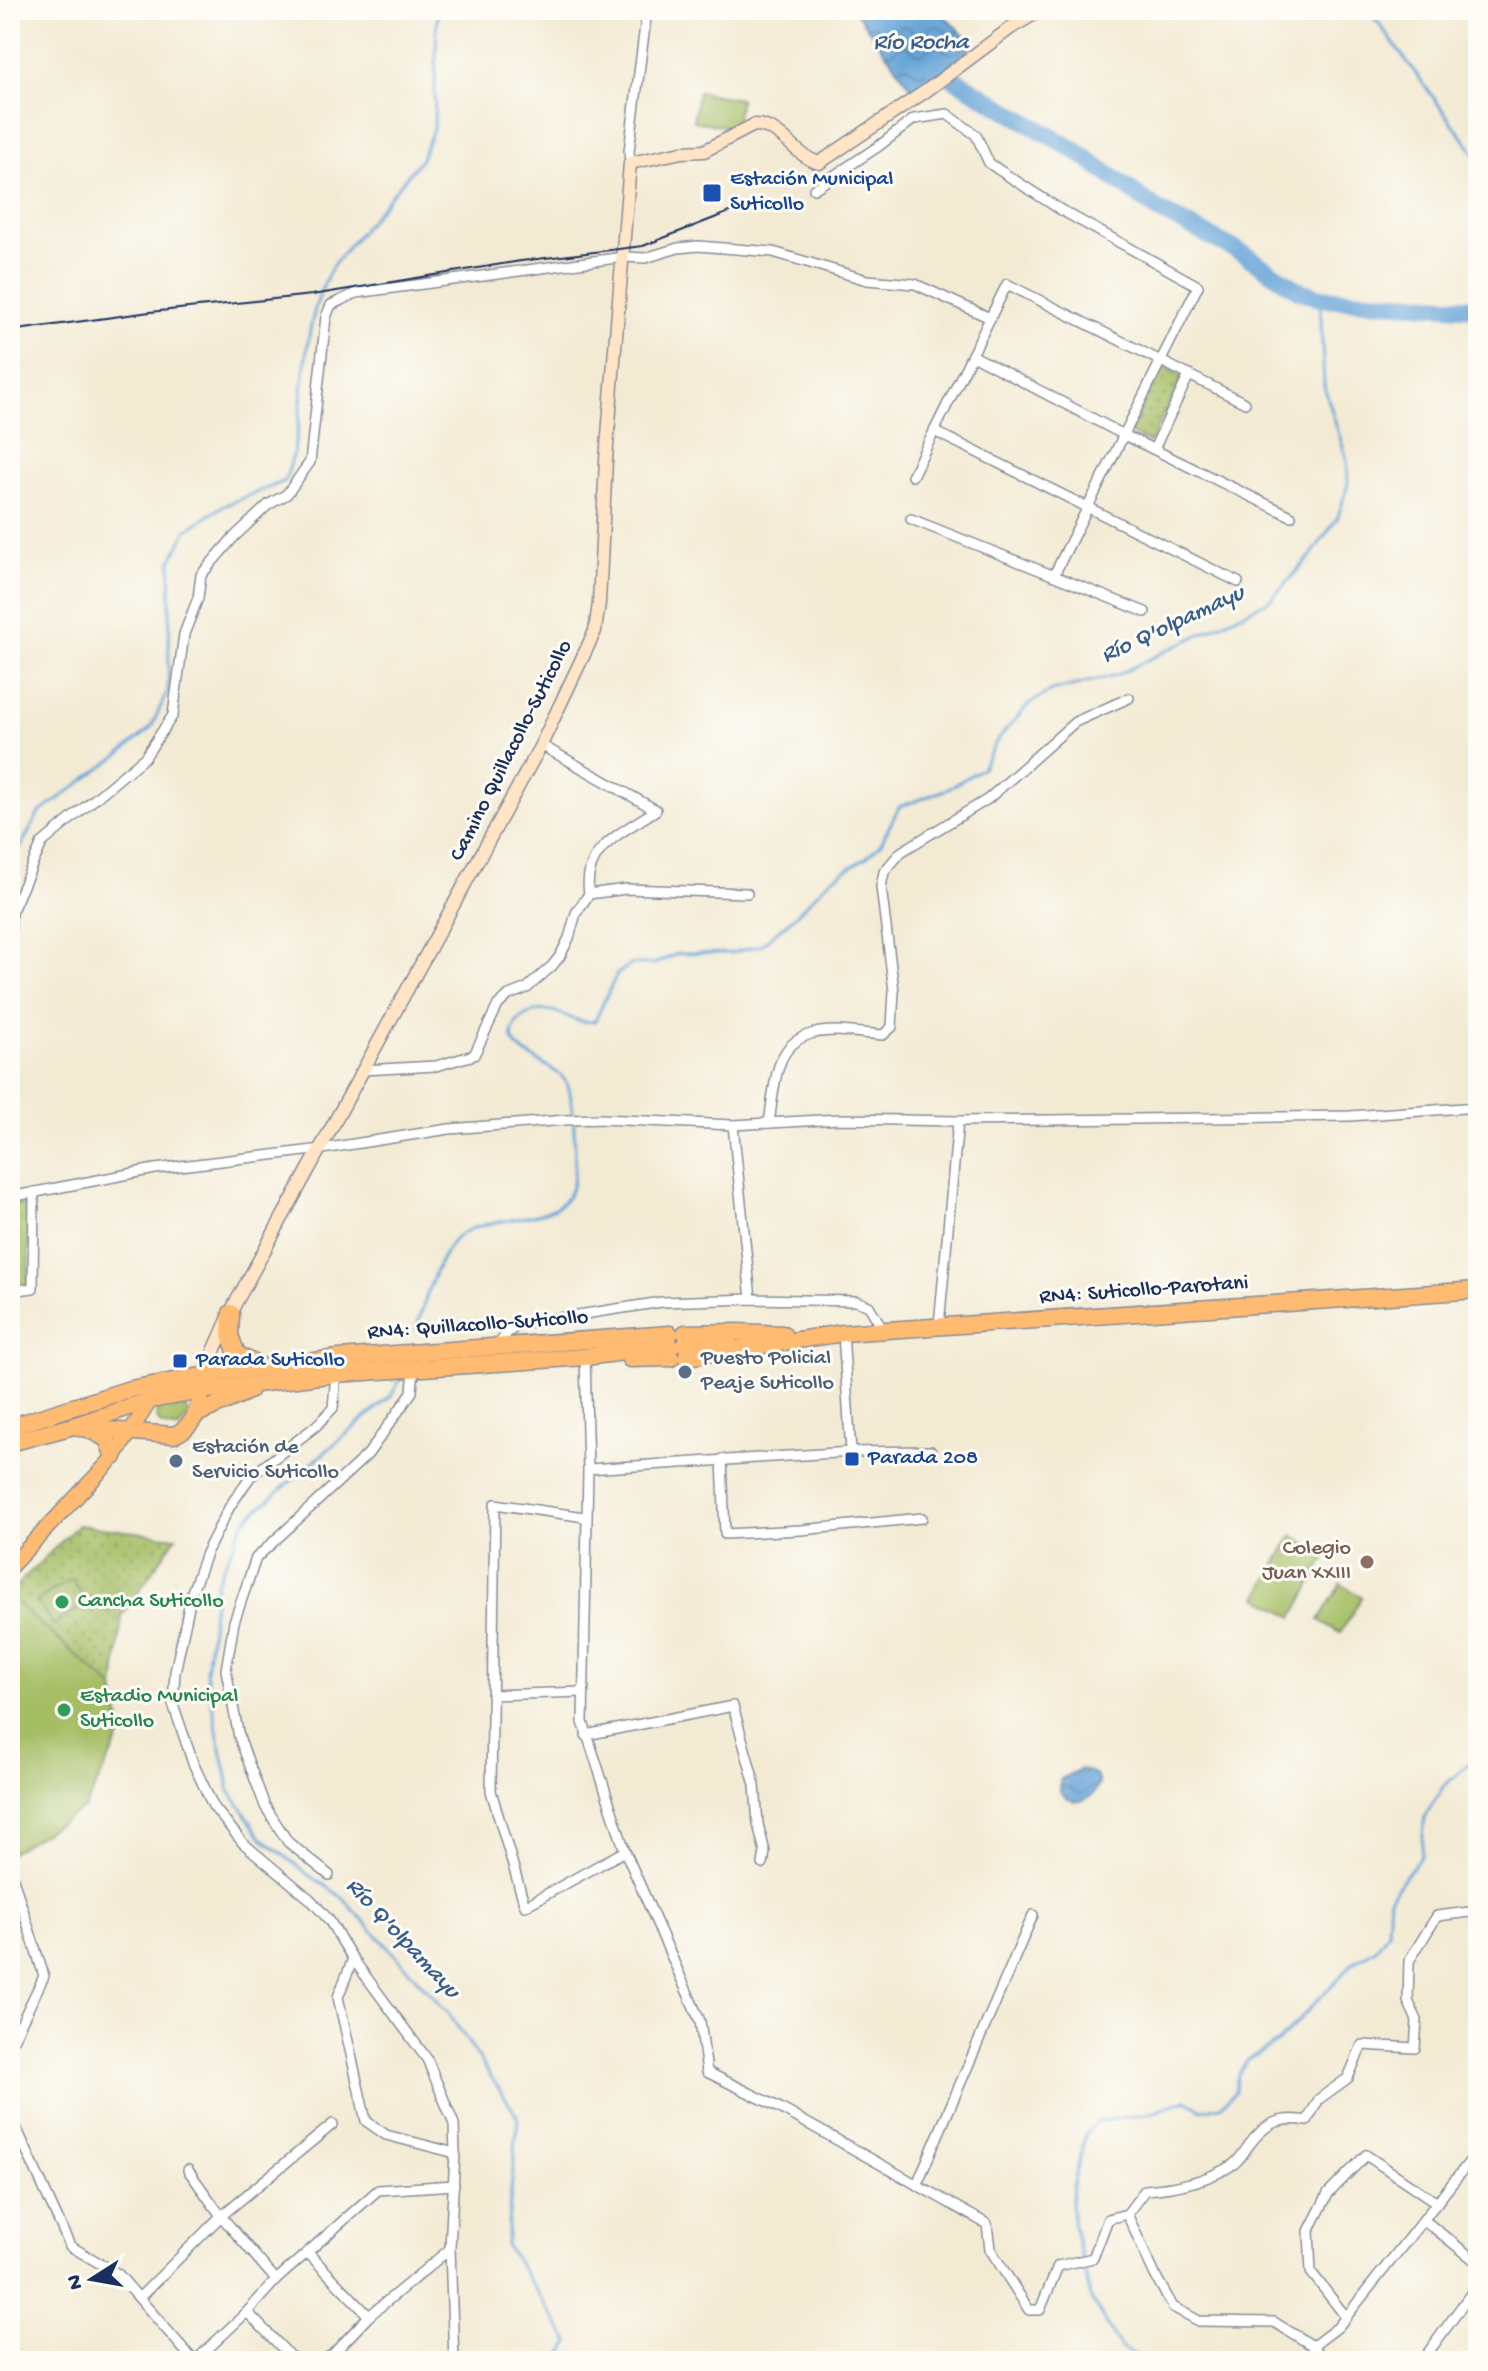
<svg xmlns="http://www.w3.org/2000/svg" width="1488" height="2371" font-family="'Gochi Hand',sans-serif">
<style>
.grass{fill:url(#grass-tufts);stroke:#607660;stroke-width:2}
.park{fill:url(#park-dots);stroke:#607660;stroke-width:2}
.garden{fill:#a5bd63;stroke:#607660;stroke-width:2}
.water{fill:url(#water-waves);stroke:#40699a;stroke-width:2}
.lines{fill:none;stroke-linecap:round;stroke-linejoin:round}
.stream{stroke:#65a3d7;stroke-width:3}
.river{stroke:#65a3d7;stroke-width:18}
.street-casing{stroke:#878c98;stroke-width:12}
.secondary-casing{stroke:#878c98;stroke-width:15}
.primary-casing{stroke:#878c98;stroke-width:17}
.highway-casing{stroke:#878c98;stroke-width:19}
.street{stroke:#fff;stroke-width:9}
.secondary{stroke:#ffe4c6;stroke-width:12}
.primary{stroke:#ffbb71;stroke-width:14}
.highway{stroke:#ffbb71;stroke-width:16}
.tram{stroke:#1b2f5e;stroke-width:2}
.transit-dot{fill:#1a4fb4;stroke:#fdfcf7;stroke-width:3}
.service-dot{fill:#5c6f8a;stroke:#fdfcf7;stroke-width:3}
.education-dot{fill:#8d6e63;stroke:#fdfcf7;stroke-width:3}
.leisure-dot{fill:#2e9e5b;stroke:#fdfcf7;stroke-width:3}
.labels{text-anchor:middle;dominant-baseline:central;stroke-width:6;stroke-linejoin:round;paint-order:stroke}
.transit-label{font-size:22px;fill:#164399;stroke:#fdfcf7;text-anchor:start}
.street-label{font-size:22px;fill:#1b2f5e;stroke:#fdfcf7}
.service-label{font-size:22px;fill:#4e5e75;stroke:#fdfcf7;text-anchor:start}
.education-label{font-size:22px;fill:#785e54;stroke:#fdfcf7;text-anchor:end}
.leisure-label{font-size:22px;fill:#27864d;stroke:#fdfcf7;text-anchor:start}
.water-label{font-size:24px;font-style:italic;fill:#395d8e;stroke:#fdfcf7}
</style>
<defs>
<pattern id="grass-tufts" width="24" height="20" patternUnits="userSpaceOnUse" patternTransform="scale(2)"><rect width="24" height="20" fill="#a5bd63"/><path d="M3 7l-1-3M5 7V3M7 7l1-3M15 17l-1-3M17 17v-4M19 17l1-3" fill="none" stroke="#869a55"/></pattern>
<pattern id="park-dots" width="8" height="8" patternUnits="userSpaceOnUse" patternTransform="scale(2)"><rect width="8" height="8" fill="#a5bd63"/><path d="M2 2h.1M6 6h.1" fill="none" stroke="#869a55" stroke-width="1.8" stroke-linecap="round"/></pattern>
<pattern id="water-waves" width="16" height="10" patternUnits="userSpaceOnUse" patternTransform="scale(2)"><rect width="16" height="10" fill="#65a3d7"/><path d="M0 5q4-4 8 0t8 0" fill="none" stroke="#5285b2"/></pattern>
</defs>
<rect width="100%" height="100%" fill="#fdfcf7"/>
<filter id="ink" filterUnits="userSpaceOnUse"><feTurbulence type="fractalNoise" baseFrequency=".0125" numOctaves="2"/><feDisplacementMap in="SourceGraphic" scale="16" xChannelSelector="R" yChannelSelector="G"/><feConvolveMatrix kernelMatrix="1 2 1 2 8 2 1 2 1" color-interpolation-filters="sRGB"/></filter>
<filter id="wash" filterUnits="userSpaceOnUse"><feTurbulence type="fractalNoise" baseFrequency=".006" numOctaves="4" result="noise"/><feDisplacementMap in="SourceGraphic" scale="32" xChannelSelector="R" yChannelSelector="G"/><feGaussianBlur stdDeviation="1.8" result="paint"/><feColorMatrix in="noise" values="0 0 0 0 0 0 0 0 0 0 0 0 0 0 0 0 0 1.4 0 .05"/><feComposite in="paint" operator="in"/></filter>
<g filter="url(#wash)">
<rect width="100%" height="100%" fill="#f3ead3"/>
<path class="grass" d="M 184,1403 L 189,1415 L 179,1429 C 165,1427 155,1426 156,1409 Z"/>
<g class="park">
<polygon points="1162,366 1183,376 1150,443 1129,433"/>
<polygon points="26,1203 28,1209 29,1280 26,1285 10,1286 10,1206"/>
<polygon points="78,1525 176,1537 122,1616 114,1688 10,1598 10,1592"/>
</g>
<g class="garden">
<polygon points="698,92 740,99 735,128 693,121"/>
<polygon points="1292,1535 1327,1555 1293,1617 1258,1597"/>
<polygon points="72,1579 87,1603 53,1625 37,1601"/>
<polygon points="1341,1584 1362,1597 1340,1633 1319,1620"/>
<polygon points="10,1598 114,1688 122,1733 85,1808 10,1853"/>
</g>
<g class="water">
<polygon points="854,10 939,10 974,46 914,91"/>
<path d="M 1080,1769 L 1096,1774 L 1099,1784 C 1092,1802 1072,1808 1060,1791 L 1061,1779 Z"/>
</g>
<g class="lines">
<g class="stream">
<polyline points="1369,10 1478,158"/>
<path d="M 10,874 L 20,848 L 39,813 L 119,755 L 151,728 L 168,690 L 171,561 L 187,530 L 223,506 L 285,481 C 311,411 294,330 334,264 L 421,159 L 434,127 L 437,19 L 440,10"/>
<path d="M 416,1329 C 425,1303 435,1261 454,1240 C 480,1211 561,1229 572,1187 C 577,1169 575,1100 567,1084 C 558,1063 501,1053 514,1028 C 518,1018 527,1013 538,1011 C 560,1006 572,1026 595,1021 L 617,974 L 632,964 L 654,964 L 677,954 L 732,953 L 761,945 L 794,917 L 831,879 L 867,857 L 881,843 L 899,807 L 948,789 L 982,768 L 998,739 L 1029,704 L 1051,691 L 1117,675 L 1270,600 L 1310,557 L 1338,517 L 1348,484 L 1347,460 L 1324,386 L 1320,298"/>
<polyline points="400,1380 391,1396 244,1521 216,1583 206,1672 218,1735 230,1791 262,1838 309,1875 342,1897 449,2014 518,2117 506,2245 570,2342 558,2361"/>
<polyline points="1148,2361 1121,2348 1091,2299 1074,2226 1071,2206 1073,2186 1086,2133 1098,2122 1151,2113 1186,2100 1202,2110 1221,2106 1235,2092 1238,2074 1248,2060 1278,2042 1353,1963 1377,1948 1388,1932 1390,1897 1421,1855 1425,1816 1443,1787 1478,1755"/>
</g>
<polyline class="river" points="934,67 1079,153 1158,210 1244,254 1298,290 1320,298 1478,308"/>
</g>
</g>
<g filter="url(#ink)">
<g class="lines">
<defs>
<g id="street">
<polyline points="630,163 629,151 647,10"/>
<polyline points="814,189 879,146 914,119 947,114 976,135 989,163 999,170 1061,210 1198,286 1054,575"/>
<polyline points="972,355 1124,435 1291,516"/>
<polyline points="934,431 1238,582"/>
<polyline points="1154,449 1189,375"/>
<polyline points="912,476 1007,284 1245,403"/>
<polyline points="911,519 1145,612"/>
<polyline points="589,894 626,889 747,893"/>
<polyline points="10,955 11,913 42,843 145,757 173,715 184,634 198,598 201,575 233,538 268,505 287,494 310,462 326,317 331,305 356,293 624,257 645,258 678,248 698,246 773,252 867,280 915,284 990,318"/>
<path d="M 363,1070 L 436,1066 L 474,1055 L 498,1005 L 509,995 L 527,988 L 552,966 L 560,956 L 569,938 L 576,913 L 589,894 C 582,847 623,833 656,810 L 541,745"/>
<path d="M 769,1123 C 772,1105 773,1084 779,1066 C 794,1019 845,1032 883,1035 L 892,1027 L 894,991 L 881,887 L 884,872 L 901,852 L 988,799 L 1075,722 L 1129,698"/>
<polyline points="733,1125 751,1299"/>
<polyline points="10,1197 155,1169 322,1149 449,1129 566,1120 602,1119 733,1125 840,1119 958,1121 1133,1119 1350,1116 1478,1107"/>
<polyline points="10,1291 33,1288 34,1192"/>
<polyline points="939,1325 958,1121"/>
<polyline points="843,1333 851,1452"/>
<polyline points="498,1345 507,1333 520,1324 662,1302 751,1299 856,1301 869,1306 884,1331"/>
<polyline points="585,1357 588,1469 583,1722 625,1851 700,2021 707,2072 780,2108 987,2224 990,2249 1029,2310 1040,2310 1058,2266 1093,2258 1108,2219 1127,2214 1155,2275 1173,2307 1199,2321 1274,2322 1313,2346 1325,2361"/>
<polyline points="336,1374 333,1408 316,1426 250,1477 230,1506 206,1553 192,1592 175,1672 173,1704 193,1763 213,1806 243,1843 310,1899 329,1920 353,1959 427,2059 454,2124 455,2153 450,2249 454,2361"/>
<polyline points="722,1459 725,1534 801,1530 922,1518"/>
<polyline points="588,1469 851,1452 931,1451"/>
<polyline points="585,1517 495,1504 491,1791 525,1906 625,1851"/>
<polyline points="492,1695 583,1692"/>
<polyline points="586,1735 733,1706 755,1785 758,1824 765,1852 763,1864"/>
<polyline points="10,1869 44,1976 10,2046"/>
<polyline points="329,1875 288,1842 265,1806 239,1737 226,1670 234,1622 256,1558 368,1454 412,1392 414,1368"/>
<polyline points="353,1959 338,1997 366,2121 386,2135 455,2153"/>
<polyline points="10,2114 70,2246 118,2274 194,2361"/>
<polyline points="188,2170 221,2216 276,2280"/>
<polyline points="917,2184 1033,1915"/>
<path d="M 1127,2214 L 1145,2190 C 1175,2188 1208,2181 1234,2164 C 1240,2159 1245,2151 1249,2145 C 1266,2122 1281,2116 1307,2121 L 1319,2099 L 1348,2078 L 1362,2045 L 1415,2048 L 1417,2020 L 1408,2001 L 1409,1961 L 1437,1916 L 1478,1911"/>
<polyline points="1424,2220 1478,2263"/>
<polyline points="308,2253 369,2316"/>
<polyline points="139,2298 221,2216 333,2124"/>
<polyline points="247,2312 295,2361"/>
<polyline points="1346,2317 1311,2272 1309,2231 1328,2194 1366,2155 1437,2203"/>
<polyline points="1313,2346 1338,2327 1478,2151"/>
<polyline points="195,2361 247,2312 276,2280 378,2190 454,2185"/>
<polyline points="322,2361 333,2354 369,2316 450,2249"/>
<polyline points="1422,2361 1478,2284"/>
</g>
<path id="secondary" d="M 201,1380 L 235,1304 L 541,745 L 595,631 L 599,603 L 606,460 L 630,163 L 682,152 L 704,151 L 754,125 C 782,125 794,156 819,163 L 926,91 L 1012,27 L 1041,10"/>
<polyline id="primary" points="10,1567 114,1457 153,1396"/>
<g id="highway">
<polyline points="231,1313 230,1335 237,1354 260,1366"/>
<polyline points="685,1333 737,1332 783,1334"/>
<polyline points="685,1345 728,1343"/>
<polyline points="686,1357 843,1333 1478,1290"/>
<polyline points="630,1359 671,1358"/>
<polyline points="197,1414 249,1391"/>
<polyline points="10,1427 130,1389 223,1372 339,1358 670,1334"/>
<path d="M 80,1428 L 174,1435 C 193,1427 200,1411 201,1391"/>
<polyline points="90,1430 107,1439 114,1457"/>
<polyline points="10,1443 70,1427 150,1400 201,1391 336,1374 585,1357 671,1346"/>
</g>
</defs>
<use href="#street" class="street-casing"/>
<use href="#secondary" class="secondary-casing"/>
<use href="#primary" class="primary-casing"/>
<use href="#highway" class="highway-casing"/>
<use href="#street" class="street"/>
<use href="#secondary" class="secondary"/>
<use href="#primary" class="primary"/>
<use href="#highway" class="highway"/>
<polyline class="tram" points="10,331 150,312 312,295 521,261 643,246 760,200"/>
</g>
</g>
<g class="transit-dot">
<rect x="702" y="183" width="20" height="20" rx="4"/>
<rect x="172" y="1353" width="16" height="16" rx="4"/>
<rect x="844" y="1451" width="16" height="16" rx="4"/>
</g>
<g class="service-dot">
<circle cx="685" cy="1372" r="8"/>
<circle cx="176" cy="1461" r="8"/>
</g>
<circle class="education-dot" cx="1367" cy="1562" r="8"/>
<g class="leisure-dot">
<circle cx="62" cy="1602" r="8"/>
<circle cx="64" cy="1710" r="8"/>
</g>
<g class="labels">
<g class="transit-label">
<text x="730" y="180">Estación Municipal<tspan x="730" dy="25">Suticollo</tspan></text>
<text x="196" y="1361">Parada Suticollo</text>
<text x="868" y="1459">Parada 208</text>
</g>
<g class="street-label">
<text transform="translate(512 751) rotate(-63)">Camino Quillacollo-Suticollo</text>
<text transform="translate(1144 1291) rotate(-4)">RN4: Suticollo-Parotani</text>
<text transform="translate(478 1326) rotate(-4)">RN4: Quillacollo-Suticollo</text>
</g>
<g class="service-label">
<text x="701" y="1359">Puesto Policial<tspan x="701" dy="25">Peaje Suticollo</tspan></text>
<text x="192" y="1448">Estación de<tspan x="192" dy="25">Servicio Suticollo</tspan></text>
</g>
<g class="education-label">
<text x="1351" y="1549">Colegio<tspan x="1351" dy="25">Juan XXIII</tspan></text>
</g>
<g class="leisure-label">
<text x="78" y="1602">Cancha Suticollo</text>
<text x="80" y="1697">Estadio Municipal<tspan x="80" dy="25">Suticollo</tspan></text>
</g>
<g class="water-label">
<text x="921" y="43">Río Rocha</text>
<text transform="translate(1173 625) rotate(-25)">Río Q'olpamayu</text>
<text transform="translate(402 1939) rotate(47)">Río Q'olpamayu</text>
</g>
</g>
<rect width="1488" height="2371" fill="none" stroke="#fdfcf7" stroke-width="40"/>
<g transform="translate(92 2279) rotate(259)" stroke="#fdfcf7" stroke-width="6" paint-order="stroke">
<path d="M0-6L14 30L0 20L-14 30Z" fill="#1b2f5e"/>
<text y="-12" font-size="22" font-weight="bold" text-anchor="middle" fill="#1b2f5e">N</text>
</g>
</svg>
